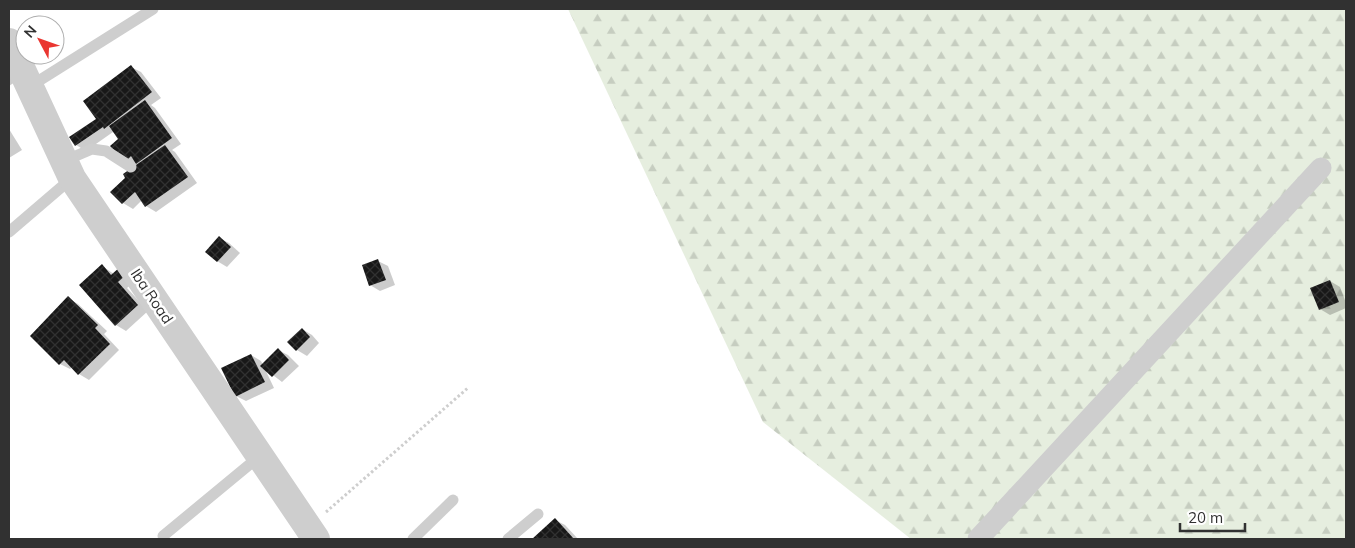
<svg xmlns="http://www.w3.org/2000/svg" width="1355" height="548" font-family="Mulish,sans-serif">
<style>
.forest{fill:url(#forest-firs)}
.shadow{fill:#0003}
.building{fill:url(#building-cross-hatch)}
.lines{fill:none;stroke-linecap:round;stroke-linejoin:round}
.path{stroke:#cecece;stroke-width:3;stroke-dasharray:2.5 2.5;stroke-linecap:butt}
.service{stroke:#cecece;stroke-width:11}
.minor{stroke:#cecece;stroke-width:21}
.tertiary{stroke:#cecece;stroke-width:28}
.labels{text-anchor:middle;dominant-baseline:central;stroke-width:5;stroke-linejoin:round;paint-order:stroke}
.street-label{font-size:15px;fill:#313131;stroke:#fff}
</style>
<defs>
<pattern id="forest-firs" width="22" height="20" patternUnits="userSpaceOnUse" patternTransform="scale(1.25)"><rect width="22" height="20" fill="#e6eedf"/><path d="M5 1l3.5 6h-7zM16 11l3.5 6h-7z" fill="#c6cdc0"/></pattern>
<pattern id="building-cross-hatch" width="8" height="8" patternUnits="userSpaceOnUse" patternTransform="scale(1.25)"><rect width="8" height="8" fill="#181818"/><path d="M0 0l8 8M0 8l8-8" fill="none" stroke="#313131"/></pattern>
</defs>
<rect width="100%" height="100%" fill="#fff"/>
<polygon class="forest" points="568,9 1346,9 1346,539 911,539 763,422"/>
<g class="shadow">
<polygon points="9,59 21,78 9,86"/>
<polygon points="131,67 141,72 161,98 151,105 155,108 181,144 172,150 175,152 197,183 156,212 146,206 142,200 133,209 123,203 112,192 136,167 125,161 120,139 115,133 113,132 86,151 76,145 98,119"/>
<polygon points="9,129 22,150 9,158"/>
<polygon points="219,238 229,243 240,253 227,267 217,261"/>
<polygon points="378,261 388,266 395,285 380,291 370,285"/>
<polygon points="102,266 114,274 136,280 127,288 148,311 126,331 116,325"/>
<polygon points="1330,281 1340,287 1346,303 1346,308 1330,315 1320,309"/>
<polygon points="68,298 78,304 107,331 104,334 119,350 89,380 79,374 72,367 70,369 60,364"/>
<polygon points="302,329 312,335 319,343 307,356 297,350 289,342"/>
<polygon points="278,350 288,355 299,366 282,382 265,369 274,388 246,401 236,396 251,355 261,361 263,365"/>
<polygon points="555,520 565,525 578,539 534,539"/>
</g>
<g class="building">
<polygon points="131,65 152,92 104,129 103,127 75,146 69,137 96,119 83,101"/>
<polygon points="145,100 172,138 136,164 131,156 125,162 110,146 118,139 109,126"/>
<polygon points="165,145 188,177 145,207 135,192 122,204 110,192 125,178 123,174"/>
<polygon points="219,236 231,247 217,262 205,252"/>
<polygon points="378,259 386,280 369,286 362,265"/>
<polygon points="102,264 111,275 120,267 127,274 118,282 138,305 115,326 79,285"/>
<polygon points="1330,280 1339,302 1319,310 1310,288"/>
<polygon points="68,296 98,325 95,328 110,344 78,375 64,360 59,365 30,336"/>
<polygon points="302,328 310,337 296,351 287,342"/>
<polygon points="278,348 289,360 272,377 260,366"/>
<polygon points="251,354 265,382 235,397 221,368"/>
<polygon points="555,518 574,539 532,539"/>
</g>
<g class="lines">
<polyline class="path" points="326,512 469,387"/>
<g class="service">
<polyline points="29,87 153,9"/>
<polyline points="64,161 92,149 106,151 131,167"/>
<polyline points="9,232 72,178"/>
<polyline points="163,536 261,455"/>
<polyline points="413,539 453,500"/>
<polyline points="508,539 538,514"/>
</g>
<polyline class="minor" points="978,539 1321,168"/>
<polyline class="tertiary" points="9,42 72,178 316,539"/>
</g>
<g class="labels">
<g class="street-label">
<text transform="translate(152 296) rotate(56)">Iba Road</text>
</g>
</g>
<rect width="1355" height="548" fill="none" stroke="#313131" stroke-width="20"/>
<g transform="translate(40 40) rotate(311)"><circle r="24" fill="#ffffff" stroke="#adadad"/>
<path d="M0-4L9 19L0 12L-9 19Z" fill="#ea3631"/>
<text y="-8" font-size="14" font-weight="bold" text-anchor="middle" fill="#313131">N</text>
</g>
<path d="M1180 523v8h65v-8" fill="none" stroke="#313131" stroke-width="2.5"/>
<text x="1188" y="523" font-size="15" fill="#313131" stroke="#ffffff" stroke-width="4" paint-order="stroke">20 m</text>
</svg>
